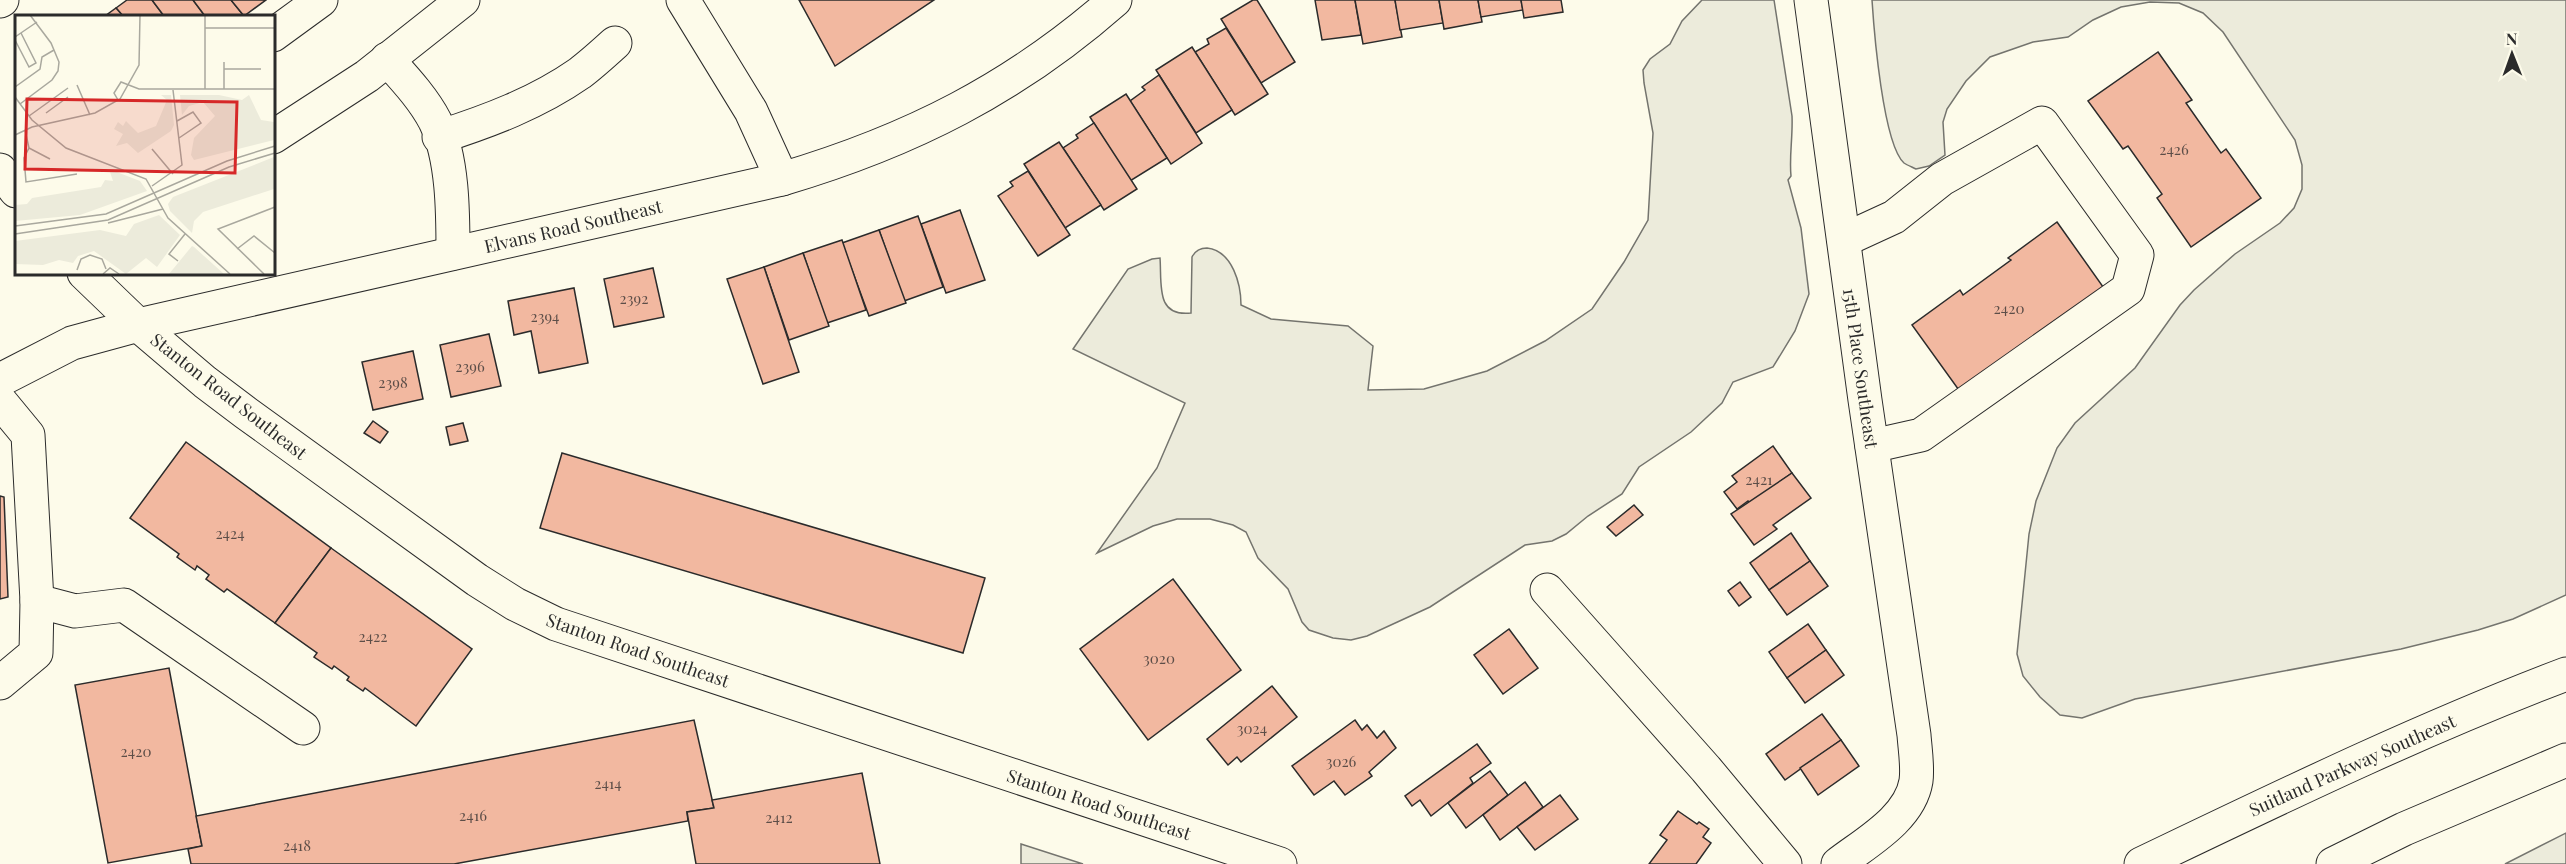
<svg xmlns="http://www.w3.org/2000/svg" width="2566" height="864" font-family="'Playfair Display',serif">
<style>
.green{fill:#ecebdb;stroke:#74746e;stroke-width:1.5}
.building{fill:#f2b8a0;stroke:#2b2b2b;stroke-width:1.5}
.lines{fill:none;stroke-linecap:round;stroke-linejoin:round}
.minor-casing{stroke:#2b2b2b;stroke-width:35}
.highway-casing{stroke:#2b2b2b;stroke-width:35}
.minor{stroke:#fdfbea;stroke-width:33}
.highway{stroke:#fdfbea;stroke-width:33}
.labels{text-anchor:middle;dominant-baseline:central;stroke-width:4.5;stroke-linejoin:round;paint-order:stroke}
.number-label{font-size:15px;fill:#5d4e48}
.street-label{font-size:18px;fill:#2b2b2b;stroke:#fdfbea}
.inset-road{fill:none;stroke:#a9a89e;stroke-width:1.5}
.view{fill:#d62828;fill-opacity:0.15;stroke:#d62828;stroke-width:3}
.inset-edge{fill:none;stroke:#2b2b2b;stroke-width:3}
</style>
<rect width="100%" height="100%" fill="#fdfbea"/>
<g class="green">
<path d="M 1702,0 L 1774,0 L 1792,116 C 1793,137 1789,156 1791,176 L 1788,180 L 1801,228 L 1809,294 L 1795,331 L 1773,367 L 1733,382 L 1722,403 L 1691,432 L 1639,467 L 1622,494 L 1588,516 L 1566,534 L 1552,541 L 1525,545 L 1430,607 L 1367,636 L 1351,640 L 1333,638 L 1309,630 L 1302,622 L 1288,589 L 1258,558 L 1246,532 L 1233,525 L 1210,519 L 1177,519 L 1153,526 L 1097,553 L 1157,468 L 1185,403 L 1073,349 L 1128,269 L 1152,259 L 1160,258 C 1162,284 1155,317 1191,313 L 1192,257 C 1195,251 1200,248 1207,248 C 1233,251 1241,285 1241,305 L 1271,319 L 1348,326 L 1373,346 L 1368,390 L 1424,389 L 1487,371 L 1545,341 L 1592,309 L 1624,262 L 1648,220 L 1653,133 L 1644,83 L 1643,70 L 1650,59 L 1670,44 L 1682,21 Z"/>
<path d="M 1872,0 L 2566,0 L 2566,595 L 2513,619 L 2478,630 L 2401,649 L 2135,699 L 2082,718 L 2060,715 L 2040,697 L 2023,676 L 2017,654 L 2029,534 L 2036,501 L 2057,448 L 2075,423 L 2135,368 L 2180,305 L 2194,290 L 2235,254 L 2280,223 L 2294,208 L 2302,189 L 2302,165 L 2295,140 L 2223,32 L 2203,13 L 2179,3 L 2150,2 L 2121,7 L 2093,20 L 2068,37 L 2033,42 L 1990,57 L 1966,81 L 1947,109 L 1943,122 L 1945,155 L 1929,166 L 1916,169 C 1912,167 1907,165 1904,163 C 1883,144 1874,31 1872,0 Z"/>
<polygon points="2566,833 2566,864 2505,864"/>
<polygon points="1021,844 1083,864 1021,864"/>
</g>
<g class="building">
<polygon points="127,0 152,0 164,16 123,16 116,8"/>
<polygon points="152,0 193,0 205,16 164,16"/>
<polygon points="193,0 231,0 244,16 205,16"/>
<polygon points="231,0 266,0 244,16"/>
<polygon points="799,0 934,0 835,66"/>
<polygon points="1253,0 1257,0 1295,62 1261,83 1221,19"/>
<polygon points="1315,0 1355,0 1361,35 1322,40"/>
<polygon points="1355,0 1395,0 1402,37 1363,44"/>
<polygon points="1395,0 1439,0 1443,23 1400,30"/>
<polygon points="1439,0 1478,0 1482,22 1444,29"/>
<polygon points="1478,0 1521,0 1523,10 1481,17"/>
<polygon points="1521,0 1561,0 1563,12 1524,18"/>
<polygon points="116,8 123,16 105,16"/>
<polygon points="1226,28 1268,94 1235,115 1195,52 1209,44 1207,39"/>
<polygon points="1192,47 1232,110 1196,133 1156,70"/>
<polygon points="2158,52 2192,100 2186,103 2221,153 2226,149 2261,198 2191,247 2157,198 2162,194 2128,146 2123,149 2088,101"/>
<polygon points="1159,75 1202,143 1171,164 1130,101 1145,90 1142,87"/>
<polygon points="1126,94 1167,158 1130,181 1090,117"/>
<polygon points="1094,123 1137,189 1104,210 1063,148 1078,138 1076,135"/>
<polygon points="1059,142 1101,205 1065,228 1024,164"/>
<polygon points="1028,171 1070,235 1038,256 998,196 1013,186 1010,182"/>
<polygon points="960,210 985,280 946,293 921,224"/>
<polygon points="918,216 943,287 904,301 879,230"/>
<polygon points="2057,222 2106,291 1961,393 1912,325 1960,290 1963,295 2011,260 2008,258"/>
<polygon points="879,230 906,303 869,316 842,243"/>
<polygon points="842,240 866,310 827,323 803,253"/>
<polygon points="803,253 829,326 789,340 764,267"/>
<polygon points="764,267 799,372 763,384 727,279"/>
<polygon points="653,268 664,317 614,327 604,279"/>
<polygon points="574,288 588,363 539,373 531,331 514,335 508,301"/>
<polygon points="489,334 501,386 451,397 440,345"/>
<polygon points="413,351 423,399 373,410 362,362"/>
<polygon points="373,421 388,432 380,443 364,433"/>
<polygon points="463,423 468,441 450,445 446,427"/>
<polygon points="186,442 331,548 275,623 227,589 224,592 206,579 209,575 197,566 195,570 177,557 179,554 130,518"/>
<polygon points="1773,446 1792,473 1750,503 1748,501 1737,509 1724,492 1737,482 1732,476"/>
<polygon points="562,453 985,578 963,653 540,528"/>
<polygon points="1792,473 1811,498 1773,525 1777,529 1754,545 1731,514"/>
<polygon points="0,496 4,497 8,597 0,599"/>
<polygon points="1634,505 1643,515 1616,536 1607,527"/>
<polygon points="1791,533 1810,561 1769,590 1750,563"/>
<polygon points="331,548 472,649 416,726 365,688 363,691 347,680 349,677 334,666 332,669 314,657 317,653 275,623"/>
<polygon points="1810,561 1828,586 1787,615 1769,590"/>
<polygon points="1173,579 1241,670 1148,740 1080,649"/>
<polygon points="1740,582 1751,597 1739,606 1728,591"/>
<polygon points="1808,624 1826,650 1787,678 1769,652"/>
<polygon points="1509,629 1538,668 1503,694 1474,655"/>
<polygon points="1826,650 1844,675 1805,703 1787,678"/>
<polygon points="169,668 202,846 108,863 75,685"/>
<polygon points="1272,686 1297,717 1241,762 1237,757 1228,765 1207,739"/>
<polygon points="1822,714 1841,740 1785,780 1766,754"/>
<polygon points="694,720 714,808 687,812 688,821 454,864 191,864 188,849 202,846 196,816"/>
<polygon points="1355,720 1362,730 1367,725 1377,738 1384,731 1396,748 1369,772 1372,776 1345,795 1334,781 1314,795 1292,766"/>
<polygon points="1841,740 1859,766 1818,795 1800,768"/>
<polygon points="1477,744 1491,763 1470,778 1473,783 1431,816 1420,800 1412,806 1405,796"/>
<polygon points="1490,771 1508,795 1466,828 1448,803"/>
<polygon points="862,773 880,864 696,864 687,812 714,808 712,800"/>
<polygon points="1525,782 1543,807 1500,840 1483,815"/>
<polygon points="1560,795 1578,819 1535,850 1517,827"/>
<polygon points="1678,811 1697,824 1699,822 1709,829 1703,837 1711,843 1696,864 1649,864 1667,840 1660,835"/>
</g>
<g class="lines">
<defs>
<g id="minor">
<polyline points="683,0 751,111 782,179"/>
<path d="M 1811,0 L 1865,400 L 1914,735 C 1915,749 1918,767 1916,781 C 1910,819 1865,843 1838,864"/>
<polyline points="0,1 2,0"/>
<polyline points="273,35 321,0"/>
<path d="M 387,59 C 404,78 423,98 435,121 C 453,158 453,213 453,253"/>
<polyline points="273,137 367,76 463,0"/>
<path d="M 439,137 C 489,121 537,103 580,73 C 592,64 604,53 615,43"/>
<polyline points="0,170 16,191"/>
<polyline points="1844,240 1894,217 1942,179 2042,123 2137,255 2128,289 1921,435 1872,446"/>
<polyline points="84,273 138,325 205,382 246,413 477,580 515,604 556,624 1280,864"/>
<path d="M 0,380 L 72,343 L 138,325 L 782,179 C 910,141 1014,89 1115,0"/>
<polyline points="0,401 28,435 37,601 36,653 0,683"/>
<polyline points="1547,590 1706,769 1785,864"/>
<polyline points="37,601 75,611 124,605 303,728"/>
</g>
<g id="highway">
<path d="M 2141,864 C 2281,797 2421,729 2566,674"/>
<polyline points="2333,864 2404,829 2566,760"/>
</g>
</defs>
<use href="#minor" class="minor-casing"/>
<use href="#highway" class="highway-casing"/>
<use href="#minor" class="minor"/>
<use href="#highway" class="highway"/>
</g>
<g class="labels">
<g class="number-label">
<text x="2174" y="149">2426</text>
<text x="634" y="298">2392</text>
<text x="2009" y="308">2420</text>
<text x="545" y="316">2394</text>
<text x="470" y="366">2396</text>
<text x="393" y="382">2398</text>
<text x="1759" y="479">2421</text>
<text x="230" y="533">2424</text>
<text x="373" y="636">2422</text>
<text x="1159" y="658">3020</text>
<text x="1252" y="728">3024</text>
<text x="136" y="751">2420</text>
<text x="1341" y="761">3026</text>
<text x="608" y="783">2414</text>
<text x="473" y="815">2416</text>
<text x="779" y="817">2412</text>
<text x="297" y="845">2418</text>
</g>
<g class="street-label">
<text transform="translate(573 226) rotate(-13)">Elvans Road Southeast</text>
<text transform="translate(1861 368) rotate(82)">15th Place Southeast</text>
<text transform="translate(229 396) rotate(38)">Stanton Road Southeast</text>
<text transform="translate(638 650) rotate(19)">Stanton Road Southeast</text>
<text transform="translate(2352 765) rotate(-24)">Suitland Parkway Southeast</text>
<text transform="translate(1099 804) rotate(18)">Stanton Road Southeast</text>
</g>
</g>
<g transform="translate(15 15)">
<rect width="260" height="260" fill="#fdfbea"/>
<path d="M 146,80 L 156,80 L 159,110 L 156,116 L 123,138 L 112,128 L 101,131 L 108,119 L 99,114 L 103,107 L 108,111 L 111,106 L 123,118 L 141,111 L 152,85 ZM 165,80 L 204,80 L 227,85 L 234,80 L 246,105 L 259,107 L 259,125 L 179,145 L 176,140 L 179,123 L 200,101 L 188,87 L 174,91 L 167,100 ZM 259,142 L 259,174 L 188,197 L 179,206 L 177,218 L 155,196 L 153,189 L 158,182 ZM 94,154 L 125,166 L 132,176 L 65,200 L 0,206 L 0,190 L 12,189 L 17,183 L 86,172 L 90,165 L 98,166 ZM 144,200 L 165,220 L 142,252 L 131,243 L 111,259 L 79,236 L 63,241 L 58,248 L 44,245 L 28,250 L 0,249 L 0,226 L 85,215 L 111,221 L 119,209 ZM 177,231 L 179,232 L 209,259 L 154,259 Z" fill="#ecebdb"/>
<path class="inset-road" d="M 190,13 L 260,13M 0,22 L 22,7M 0,25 L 14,52 L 21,48 L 6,18M 209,47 L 209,74M 209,54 L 246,54M 62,70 L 75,100M 0,72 L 25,54 L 27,42 L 39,35M 190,74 L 190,0M 0,82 L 17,105 L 51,133 L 131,164 L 153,203 L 215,259M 103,85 L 99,78 L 106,67 L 124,74 L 260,74M 5,89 L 37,65 L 43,56 L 44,47 L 36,28 L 15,0M 31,98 L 53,82M 14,101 L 53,73M 162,106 L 178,97 L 186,108 L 164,123M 10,115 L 14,133 L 9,143 L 11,167 L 62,159M 0,120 L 17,112 L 80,98 L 105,84 L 124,50 L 125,0M 14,133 L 35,144M 137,134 L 158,159M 137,171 L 167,150 L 158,75M 93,208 L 148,194M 0,211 L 91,199 L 212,146 L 260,131M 0,219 L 93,205 L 214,152 L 260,138M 222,234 L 239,221 L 260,238M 163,246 L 154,239 L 170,219M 62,255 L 66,244 L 75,240 L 87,244 L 91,254M 88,259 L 95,253 L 104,259M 249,259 L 203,214 L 260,192"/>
<path class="view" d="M 12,84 L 222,87 L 220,158 L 10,154 Z"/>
<rect width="260" height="260" class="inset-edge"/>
</g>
<g transform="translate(2512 54) rotate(359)" stroke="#fdfbea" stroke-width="4.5" paint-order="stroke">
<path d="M0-4.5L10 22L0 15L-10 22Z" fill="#2b2b2b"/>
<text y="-9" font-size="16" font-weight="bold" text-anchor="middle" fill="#2b2b2b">N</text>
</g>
</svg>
